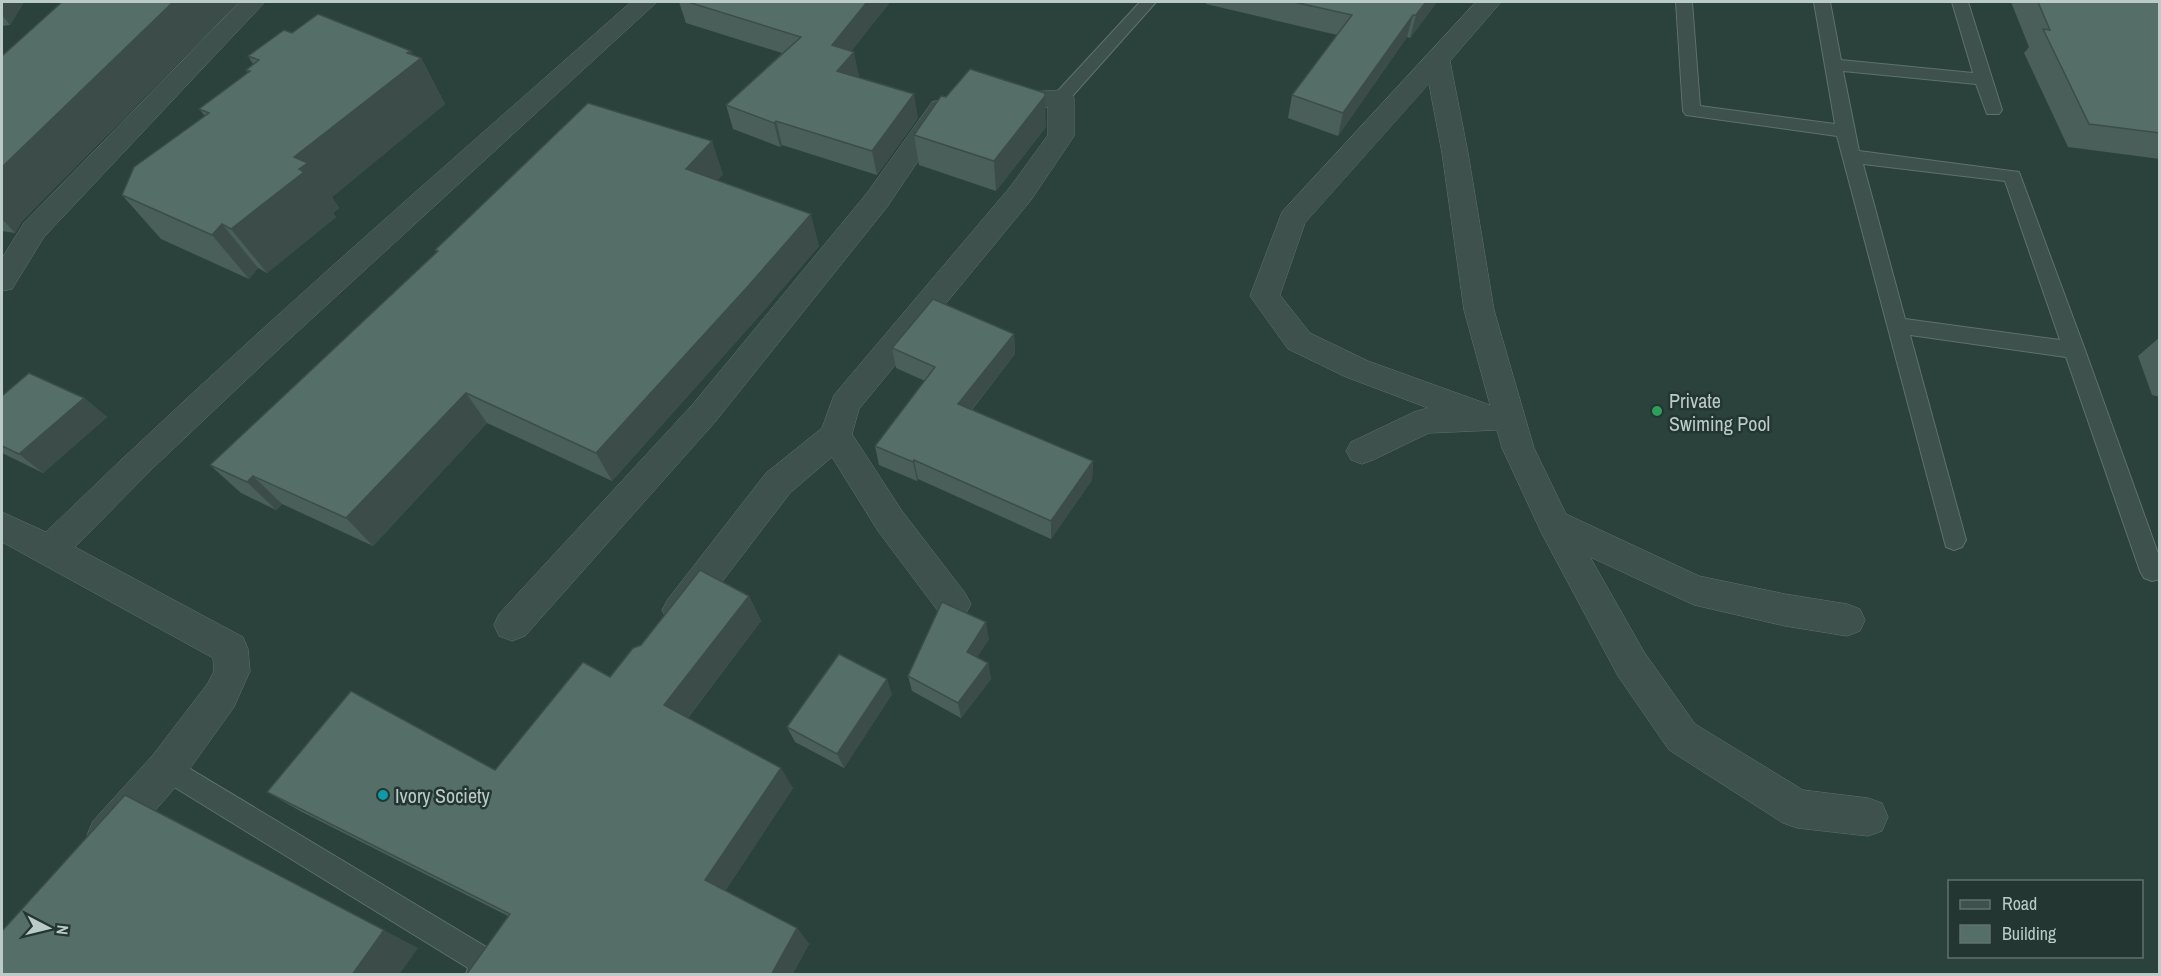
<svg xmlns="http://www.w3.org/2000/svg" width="2161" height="976" font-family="'Archivo Narrow',sans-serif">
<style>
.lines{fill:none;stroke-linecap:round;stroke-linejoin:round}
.service-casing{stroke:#5f716d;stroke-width:2}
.minor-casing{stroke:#5f716d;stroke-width:1}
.service{fill:#3e514d;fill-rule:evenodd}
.minor{fill:#3e514d;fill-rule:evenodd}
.wall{fill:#4a5f59}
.shaded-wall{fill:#3c4d49}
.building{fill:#566e68;stroke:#3c4d49;stroke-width:1.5}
.leisure-dot{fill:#2e9e5b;stroke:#233632;stroke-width:2}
.culture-dot{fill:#0f9aa8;stroke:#233632;stroke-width:2}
.labels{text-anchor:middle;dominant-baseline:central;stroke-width:5;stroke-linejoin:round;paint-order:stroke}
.poi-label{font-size:20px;fill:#bbcbc8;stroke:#233632;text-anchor:start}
</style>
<rect width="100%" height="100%" fill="#2a413c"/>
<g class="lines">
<defs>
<g id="service">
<polygon points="1140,2 1156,2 1067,102 1055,102 1052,98 1055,94"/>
<path d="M 1676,2 L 1692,2 L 1700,106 L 1835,124 L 1814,2 L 1830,2 L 1841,60 L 1973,73 L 1952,2 L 1968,2 L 2002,110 L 1999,114 L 1987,114 L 1976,84 L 1843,71 L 1859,151 L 2019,172 L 2085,350 L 2160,559 L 2160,579 L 2152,581 L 2144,578 L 2140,571 L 2066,357 L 1910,335 L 1966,540 L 1962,547 L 1954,550 L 1946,547 L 1837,136 L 1686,115 L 1683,111 ZM 1863,164 L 2005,181 L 2060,340 L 1905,319 Z"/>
<polygon points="167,755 498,954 502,964 498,974 466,974 468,968 158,777 154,768 158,759"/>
</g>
<g id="minor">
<polygon points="240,2 265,2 44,237 12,289 2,291 2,258 24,223"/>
<path d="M 631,2 L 657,2 L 282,346 L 152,469 L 75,547 L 243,637 L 248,649 L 250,671 L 234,707 L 181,781 L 121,849 L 107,855 L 93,849 L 87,835 L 93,821 L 153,755 L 208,683 L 214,671 L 213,658 L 2,542 L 2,512 L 46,532 C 235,348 434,176 631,2 Z"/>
<path d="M 1476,2 L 1501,2 L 1450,61 L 1468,153 L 1494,310 L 1534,448 L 1566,514 L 1699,576 L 1785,594 L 1847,604 L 1860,609 L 1865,620 L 1860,631 L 1847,636 L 1785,626 L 1694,605 L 1590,557 L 1644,652 L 1695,724 L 1803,790 L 1868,798 L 1882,803 L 1888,817 L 1882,831 L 1868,836 L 1797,828 L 1783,823 L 1669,750 L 1618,676 L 1542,534 L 1502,448 L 1497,430 L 1429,433 L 1373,460 L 1362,464 L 1351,460 L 1346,451 L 1351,442 L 1414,412 L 1428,408 L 1346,377 L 1288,349 L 1250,296 L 1282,212 ZM 1429,84 L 1442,153 L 1464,310 L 1490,405 L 1368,361 L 1310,333 L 1280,295 L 1305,223 Z"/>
<path d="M 1001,83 L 1029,92 L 1061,90 L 1070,92 L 1074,98 L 1074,136 L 1070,142 L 1031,200 L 859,409 L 852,434 L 902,511 L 965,593 L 971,604 L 965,615 L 953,620 L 941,615 L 878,531 L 832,457 L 790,493 L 692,621 L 680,626 L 668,621 L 662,610 L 668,599 L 766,473 L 822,428 L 834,395 L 1011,186 L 1048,135 L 1048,107 C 1030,108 999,108 988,91 L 992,85 Z"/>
<polygon points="941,100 950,102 954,108 887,207 715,422 525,636 512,641 499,636 494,625 499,614 693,404 867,193 932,102"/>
</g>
</defs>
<use href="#service" class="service-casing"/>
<use href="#minor" class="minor-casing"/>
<use href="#service" class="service"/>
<use href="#minor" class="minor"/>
</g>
<g class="wall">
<polygon points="2,2 24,2 10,25 2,26"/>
<polygon points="62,2 239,2 22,221 15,233 2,231 2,56"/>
<polygon points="679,2 890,2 851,51 859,76 858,77 918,118 877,175 782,145 780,147 733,129 726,105 782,53 686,23"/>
<polygon points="1207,2 1437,2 1410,38 1407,37 1338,136 1288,118 1292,95 1337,35 1206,4"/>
<polygon points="2011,2 2160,2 2160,159 2068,147 2024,53 2029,47"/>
<polygon points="292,33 413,56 421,58 445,104 332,197 339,208 333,213 336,217 267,273 258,268 249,279 161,239 122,195 205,116 199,109 248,73 246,70 253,64 248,56"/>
<polygon points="1046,127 996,191 919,165 914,135"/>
<polygon points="723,174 717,180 819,246 760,315 612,481 487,423 373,546 282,504 276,510 241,493 210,465 437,252 435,250"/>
<polygon points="1014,334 1015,354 972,410 1093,461 1092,480 1051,539 918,479 917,481 879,465 875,446 925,381 896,368 892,348"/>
<polygon points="2160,337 2160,397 2152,395 2138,356"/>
<polygon points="2,396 84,398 107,417 43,473 2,453"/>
<polygon points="749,596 761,621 688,718 793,788 725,891 797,928 809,944 792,975 466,975 508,916 300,811 267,792 495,770 610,677 641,645"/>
<polygon points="989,639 977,657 988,663 991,679 961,718 912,691 908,676"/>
<polygon points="892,694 844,768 795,742 787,727"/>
</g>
<g class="shaded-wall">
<polygon points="2,2 24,2 10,25 2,15"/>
<polygon points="173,2 239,2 22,221 15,233 2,219 2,167"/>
<polygon points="867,2 890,2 837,70 832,45"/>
<polygon points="1426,2 1437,2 1410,38 1416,15"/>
<polygon points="1413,15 1407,37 1338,136 1343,113"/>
<polygon points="411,51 417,62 421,58 445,104 332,197 339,208 333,213 336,217 267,273 231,229 299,169 294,157"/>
<polygon points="854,52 859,76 842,95 837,71"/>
<polygon points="1045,93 1046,127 996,191 994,161"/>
<polygon points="914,94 918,118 877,175 872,151"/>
<polygon points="776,121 782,145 780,147 774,123"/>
<polygon points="712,141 723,174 698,202 686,169"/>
<polygon points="811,214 819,246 760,315 612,481 596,453"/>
<polygon points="222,224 258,268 249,279 212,235"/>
<polygon points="1014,334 1015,354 961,423 958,404"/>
<polygon points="466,393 487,423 373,546 346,518"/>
<polygon points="84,398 107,417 43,473 19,454"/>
<polygon points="914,460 918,479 917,481 913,462"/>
<polygon points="1093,461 1092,480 1051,539 1051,521"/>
<polygon points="253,476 282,504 276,510 247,482"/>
<polygon points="749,596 761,621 680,728 664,705"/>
<polygon points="986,622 989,639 970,668 967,652"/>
<polygon points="988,663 991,679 961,718 958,703"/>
<polygon points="887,679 892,694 844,768 837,754"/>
<polygon points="781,768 793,788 721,897 705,880"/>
<polygon points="125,795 170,818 418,948 399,975 352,975"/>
<polygon points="797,928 809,944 792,975 771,975"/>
</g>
<g class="building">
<polygon points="62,2 173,2 2,167 2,56"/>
<polygon points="688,2 867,2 832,45 854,52 837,71 914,94 872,151 776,121 774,123 726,105 801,37"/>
<polygon points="1294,2 1426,2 1416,15 1413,15 1343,113 1292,95 1352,15"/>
<polygon points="2038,2 2160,2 2160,133 2089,124 2043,29 2050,30"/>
<polygon points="318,14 411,51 407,53 421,58 294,157 308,163 299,169 304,172 231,229 222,224 212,235 122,195 134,167 209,113 199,109 250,71 246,70 259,60 248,56 284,30 292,33"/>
<polygon points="970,69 1045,93 1045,96 994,161 914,135 941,96 946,97"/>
<polygon points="588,103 712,141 686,169 811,214 750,284 596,453 466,393 346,518 253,476 247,482 210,465 438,251 435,250"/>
<polygon points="933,299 1014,334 958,404 1093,461 1051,521 914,460 913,462 875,446 935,367 892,348"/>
<polygon points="29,373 84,398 19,454 2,446 2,396"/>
<polygon points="700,570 749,596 664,705 781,768 705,880 797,928 771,975 466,975 510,914 267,792 351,691 495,770 583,662 610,677 633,648 641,645"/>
<polygon points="942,602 986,622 967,652 988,663 958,703 908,676"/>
<polygon points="839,654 887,679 837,754 787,727"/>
<polygon points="125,795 384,930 352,975 2,975 2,931"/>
</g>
<circle class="leisure-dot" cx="1657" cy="411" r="6"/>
<circle class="culture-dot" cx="383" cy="795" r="6"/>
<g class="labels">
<g class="poi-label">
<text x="1669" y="400">Private<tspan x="1669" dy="23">Swiming Pool</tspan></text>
<text x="395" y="795">Ivory Society</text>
</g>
</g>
<rect width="2161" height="976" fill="none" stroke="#bbcbc8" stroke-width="6"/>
<rect x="1948" y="880" width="195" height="78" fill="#233632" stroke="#60726e" stroke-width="1.5"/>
<rect x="1960" y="900" width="30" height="9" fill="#3e514d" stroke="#60726e" stroke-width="1.5"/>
<text x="2002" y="910" font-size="18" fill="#bbcbc8">Road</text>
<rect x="1960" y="925" width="30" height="18" fill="#566e68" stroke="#60726e" stroke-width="1.5"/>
<text x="2002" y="940" font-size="18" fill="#bbcbc8">Building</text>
<g transform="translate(48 928) rotate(97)" stroke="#233632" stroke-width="4.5" paint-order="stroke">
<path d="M0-4.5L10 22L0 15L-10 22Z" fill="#bbcbc8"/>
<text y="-9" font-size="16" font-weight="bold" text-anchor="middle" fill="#bbcbc8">N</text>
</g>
</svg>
